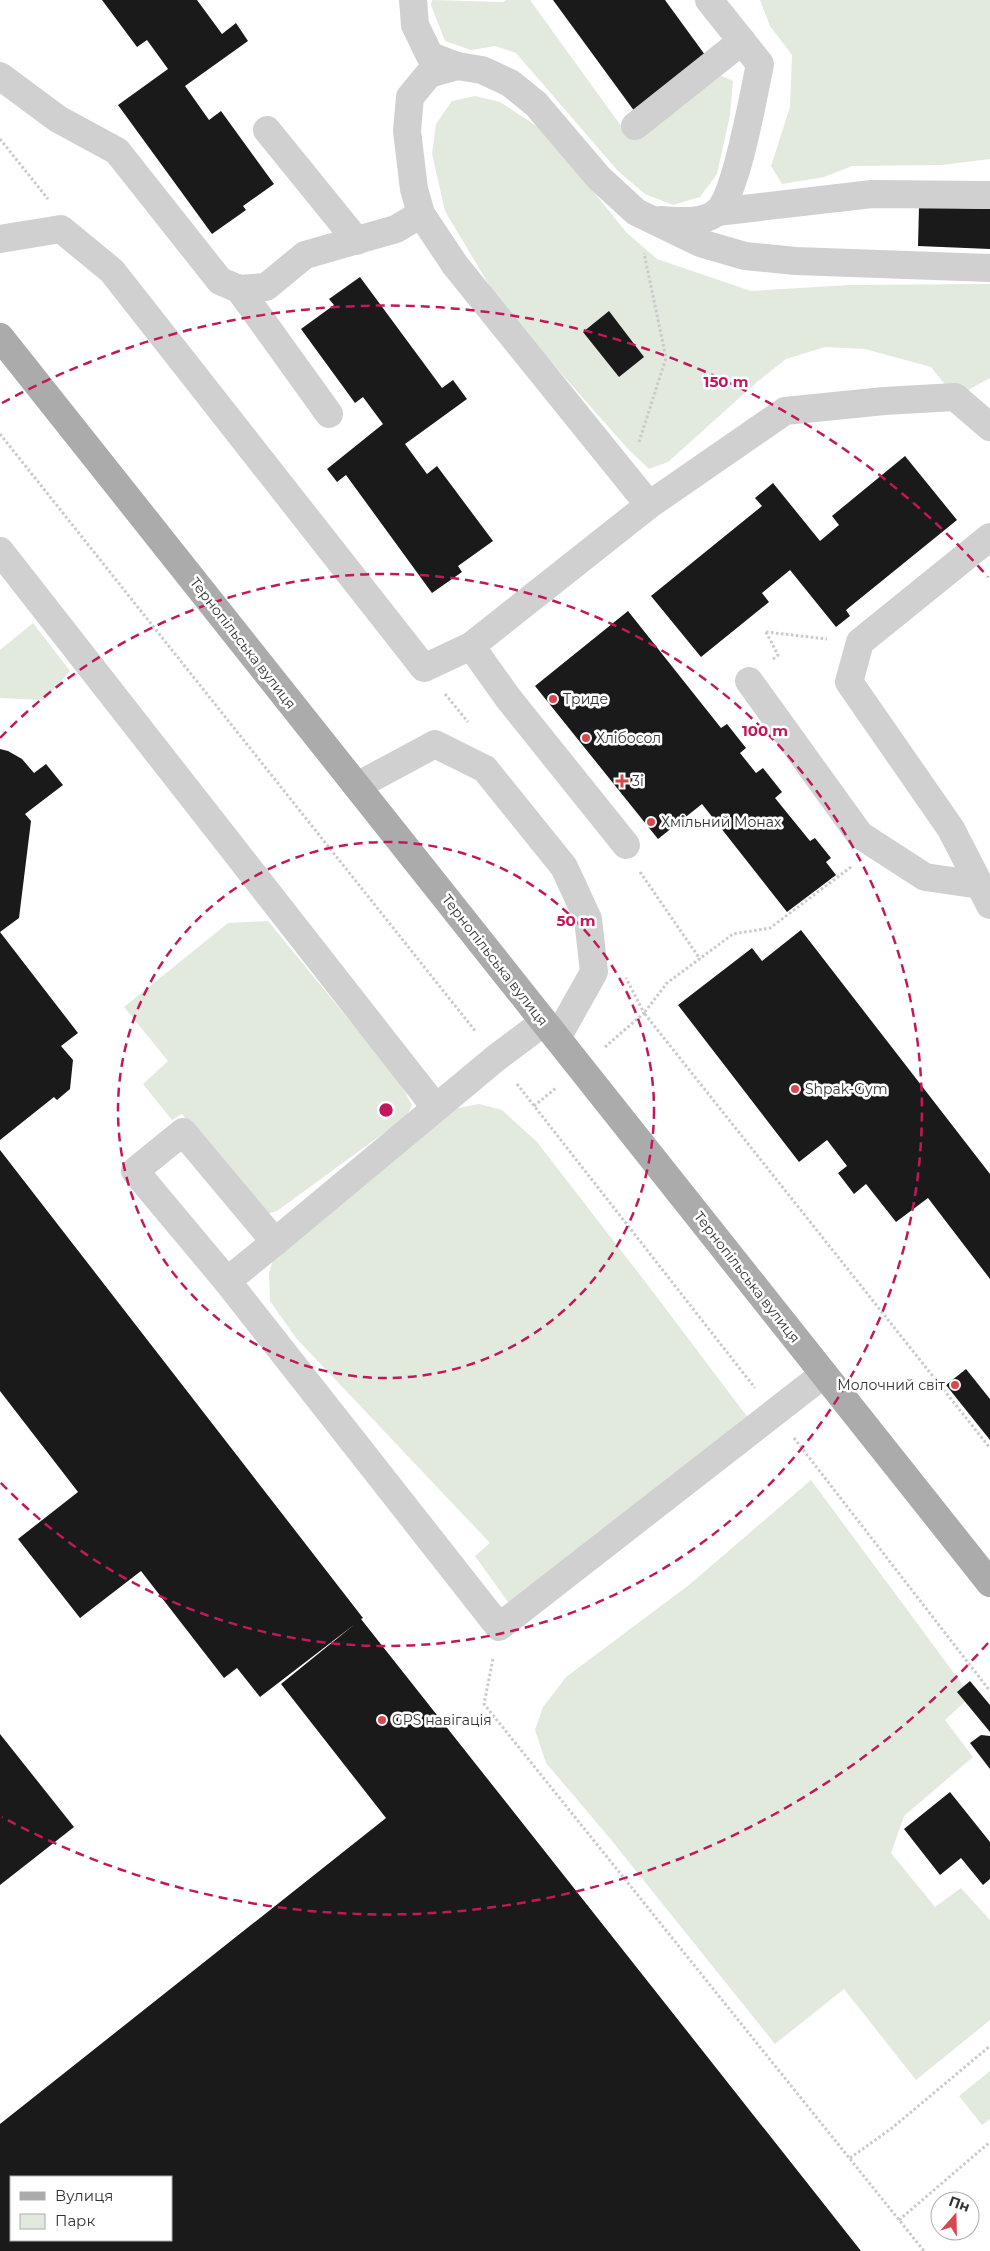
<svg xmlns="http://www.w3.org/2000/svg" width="990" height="2251" font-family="Montserrat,sans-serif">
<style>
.green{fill:#e2e9dd}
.building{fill:#1a1a1a;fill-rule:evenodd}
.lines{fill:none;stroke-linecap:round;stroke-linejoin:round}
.path{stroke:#cacaca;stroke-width:3;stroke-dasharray:2.5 2.5;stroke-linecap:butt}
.minor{stroke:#d0d0d0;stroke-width:28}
.major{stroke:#ababab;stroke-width:28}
.ring{fill:none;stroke:#c2185b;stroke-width:2.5;stroke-dasharray:9 6}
.poi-dot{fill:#d8464f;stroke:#fff;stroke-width:2}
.labels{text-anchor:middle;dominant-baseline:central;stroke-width:5;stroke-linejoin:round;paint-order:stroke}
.street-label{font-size:14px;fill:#333;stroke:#fff}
.poi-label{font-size:14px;fill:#333;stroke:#fff;text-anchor:start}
.centre{fill:#c2185b;stroke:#fff;stroke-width:2.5}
.ring-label{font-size:15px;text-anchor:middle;font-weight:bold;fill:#c2185b;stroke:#fff;stroke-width:5;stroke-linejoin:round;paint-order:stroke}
</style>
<rect width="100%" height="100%" fill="#fff"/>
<g class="green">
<polygon points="432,0 503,2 506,0 530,0 624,130 715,73 733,81 730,115 717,174 700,197 673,205 645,194 618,171 516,53 495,46 471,50 445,41 431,5"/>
<polygon points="760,0 990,0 990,159 941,165 852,166 824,177 782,184 771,166 790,107 792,55 770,26"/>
<polygon points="475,96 500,102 544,131 627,233 657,259 751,291 850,285 990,284 990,378 955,397 931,367 865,349 825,347 786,359 757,382 668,462 649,469 628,449 501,305 445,211 432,154 436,124 452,101"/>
<polygon points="33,623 70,671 44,700 0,698 0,650"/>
<polygon points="268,921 399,1081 412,1105 407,1116 277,1211 266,1214 255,1207 182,1114 172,1120 143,1084 168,1061 124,1007 228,923"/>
<polygon points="479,1104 502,1110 537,1142 650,1288 749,1419 523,1623 475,1556 490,1543 296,1338 270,1301 269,1273 277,1248 433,1120 458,1108"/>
<polygon points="811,1480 971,1696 945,1720 973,1757 904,1816 891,1853 935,1907 961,1888 990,1920 990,2020 916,2080 844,1989 775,2044 608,1836 546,1763 535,1730 543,1707 566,1677 689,1585"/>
<polygon points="990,2071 990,2119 982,2125 959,2096"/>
</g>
<g class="building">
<polygon points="102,0 197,0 222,34 236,23 248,41 185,86 209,120 221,111 274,184 243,206 246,210 212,234 118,105 168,69 147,40 137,47"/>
<polygon points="553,0 665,0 708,59 635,112"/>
<polygon points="919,207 990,209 990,249 918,246"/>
<polygon points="360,277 442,388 453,380 467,399 405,444 427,474 437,466 493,541 458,566 462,572 432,593 346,475 337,482 327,469 383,424 363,397 355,403 301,329 334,305 329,299"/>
<polygon points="609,311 644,357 619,377 583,332"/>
<polygon points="905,456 957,520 846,610 850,616 836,627 790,570 762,593 769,602 701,657 651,596 762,506 755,498 773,483 820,541 839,525 832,516"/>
<polygon points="628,611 721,728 727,724 746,748 740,753 756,773 763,768 782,792 775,798 810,841 815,838 831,858 826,862 836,875 787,912 702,804 658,839 535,686"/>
<polygon points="0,749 8,751 22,759 34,773 46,764 63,785 25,814 31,821 19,918 0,932 78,1033 61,1046 73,1060 70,1089 57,1100 54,1097 0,1140"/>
<polygon points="801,930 990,1174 990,1279 928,1198 896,1222 866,1184 854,1194 838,1173 847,1166 827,1140 799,1162 678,1005 752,948 762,961"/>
<path d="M 0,1150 L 363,1618 L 361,1619 L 861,2251 L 0,2251 L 0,2124 L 386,1818 L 281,1684 L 355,1624 L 260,1697 L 237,1668 L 224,1678 L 141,1571 L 80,1618 L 18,1539 L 78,1492 L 0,1391 ZM 11,2177 L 171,2177 L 171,2240 L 11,2240 Z"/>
<polygon points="966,1369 990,1399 990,1440 946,1385"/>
<polygon points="970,1681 990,1705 990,1732 957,1692"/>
<polygon points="0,1734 74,1827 0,1885"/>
<polygon points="981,1735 990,1736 990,1769 970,1743"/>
<polygon points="950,1792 990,1842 990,1879 983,1885 961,1858 940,1875 904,1829"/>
</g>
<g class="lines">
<g class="path">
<polyline points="0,139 48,199"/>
<polyline points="0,434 476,1032"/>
<polyline points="639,442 666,358 644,253"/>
<polyline points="766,632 827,639"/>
<polyline points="766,632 778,655 772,660"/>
<polyline points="445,694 468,722"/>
<polyline points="851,867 770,928 733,934 667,983 644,1013 990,1448"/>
<polyline points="640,872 700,959"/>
<polyline points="605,1047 644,1013 626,978"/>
<polyline points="517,1084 755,1388"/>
<polyline points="534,1106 556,1088"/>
<polyline points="794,1438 990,1691"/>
<polyline points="493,1659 484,1704 924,2251"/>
<polyline points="850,2158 892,2128 990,2046"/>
<polyline points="899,2220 990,2142"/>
</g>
<g class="minor">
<polyline points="413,0 415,25 430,56 457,66 482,70 510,83 536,104 599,178 636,212 700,243 745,256 796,261 990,268"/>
<polyline points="0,76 58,119 117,151 220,281 239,289 266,287 305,255 396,229 421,214"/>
<polyline points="635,126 742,41"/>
<polyline points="267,130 357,241"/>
<polyline points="717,212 872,194 990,195"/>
<path d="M 661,220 C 679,221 701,224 716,213 C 736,198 754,92 760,64 L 709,0"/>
<polyline points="0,239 61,229 112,271 424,668 471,646 649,505 455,265 421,214 414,189 407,131 410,97 429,74 457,66"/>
<polyline points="239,289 329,414"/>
<polyline points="649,505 785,411 884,401 955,397 990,427"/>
<polyline points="990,537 860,642 849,682 951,829 990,905"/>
<polyline points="0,551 436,1108"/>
<polyline points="471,646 508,698 626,845"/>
<polyline points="749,681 860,835 925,877 980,885"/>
<polyline points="357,786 435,744 485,769 564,867 588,919 594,972 557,1038"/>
<polyline points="544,1022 496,1058 275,1242 183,1132 135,1171 227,1281 499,1627 824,1374"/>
<polyline points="227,1281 275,1242"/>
</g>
<polyline class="major" points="0,337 990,1583"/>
</g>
<g class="ring">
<circle cx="386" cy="1110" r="268"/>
<path d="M0 738A536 536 0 1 1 0 1482"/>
<path d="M988 1643A804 804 0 0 1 2 1817M2 403A804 804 0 0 1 988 577"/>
</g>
<g class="poi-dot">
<circle cx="553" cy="699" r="5"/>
<circle cx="586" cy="738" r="5"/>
<path d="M619.5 773.5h5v5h5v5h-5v5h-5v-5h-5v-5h5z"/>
<circle cx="651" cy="822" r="5"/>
<circle cx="795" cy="1089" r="5"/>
<circle cx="955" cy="1385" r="5"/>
<circle cx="382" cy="1720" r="5"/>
</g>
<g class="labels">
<g class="street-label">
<text transform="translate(243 643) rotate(52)">Тернопільська вулиця</text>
<text transform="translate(495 960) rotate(52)">Тернопільська вулиця</text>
<text transform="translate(747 1277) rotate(52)">Тернопільська вулиця</text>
</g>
<g class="poi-label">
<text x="563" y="699">Триде</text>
<text x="596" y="738">Хлібосол</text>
<text x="632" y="781">3і</text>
<text x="661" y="822">Хмільний Монах</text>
<text x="805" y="1089">Shpak-Gym</text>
<text x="945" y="1385" text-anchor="end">Молочний світ</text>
<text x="392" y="1720">GPS навігація</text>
</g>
</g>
<circle cx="386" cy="1110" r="8" class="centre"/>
<g class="ring-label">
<text x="726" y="387">150 m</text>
<text x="765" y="736">100 m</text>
<text x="576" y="926">50 m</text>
</g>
<rect x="10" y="2176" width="162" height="65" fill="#ffffff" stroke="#adadad"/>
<rect x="20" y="2192" width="25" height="8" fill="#ababab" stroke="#adadad"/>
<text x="55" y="2201" font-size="15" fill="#333333">Вулиця</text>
<rect x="20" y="2214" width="25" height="15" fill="#e2e9dd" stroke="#adadad"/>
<text x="55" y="2226" font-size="15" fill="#333333">Парк</text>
<g transform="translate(955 2216) rotate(20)"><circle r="24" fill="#ffffff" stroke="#adadad"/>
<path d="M0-4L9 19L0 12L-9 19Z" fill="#d8464f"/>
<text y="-8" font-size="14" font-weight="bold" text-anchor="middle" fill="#333333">Пн</text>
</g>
</svg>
